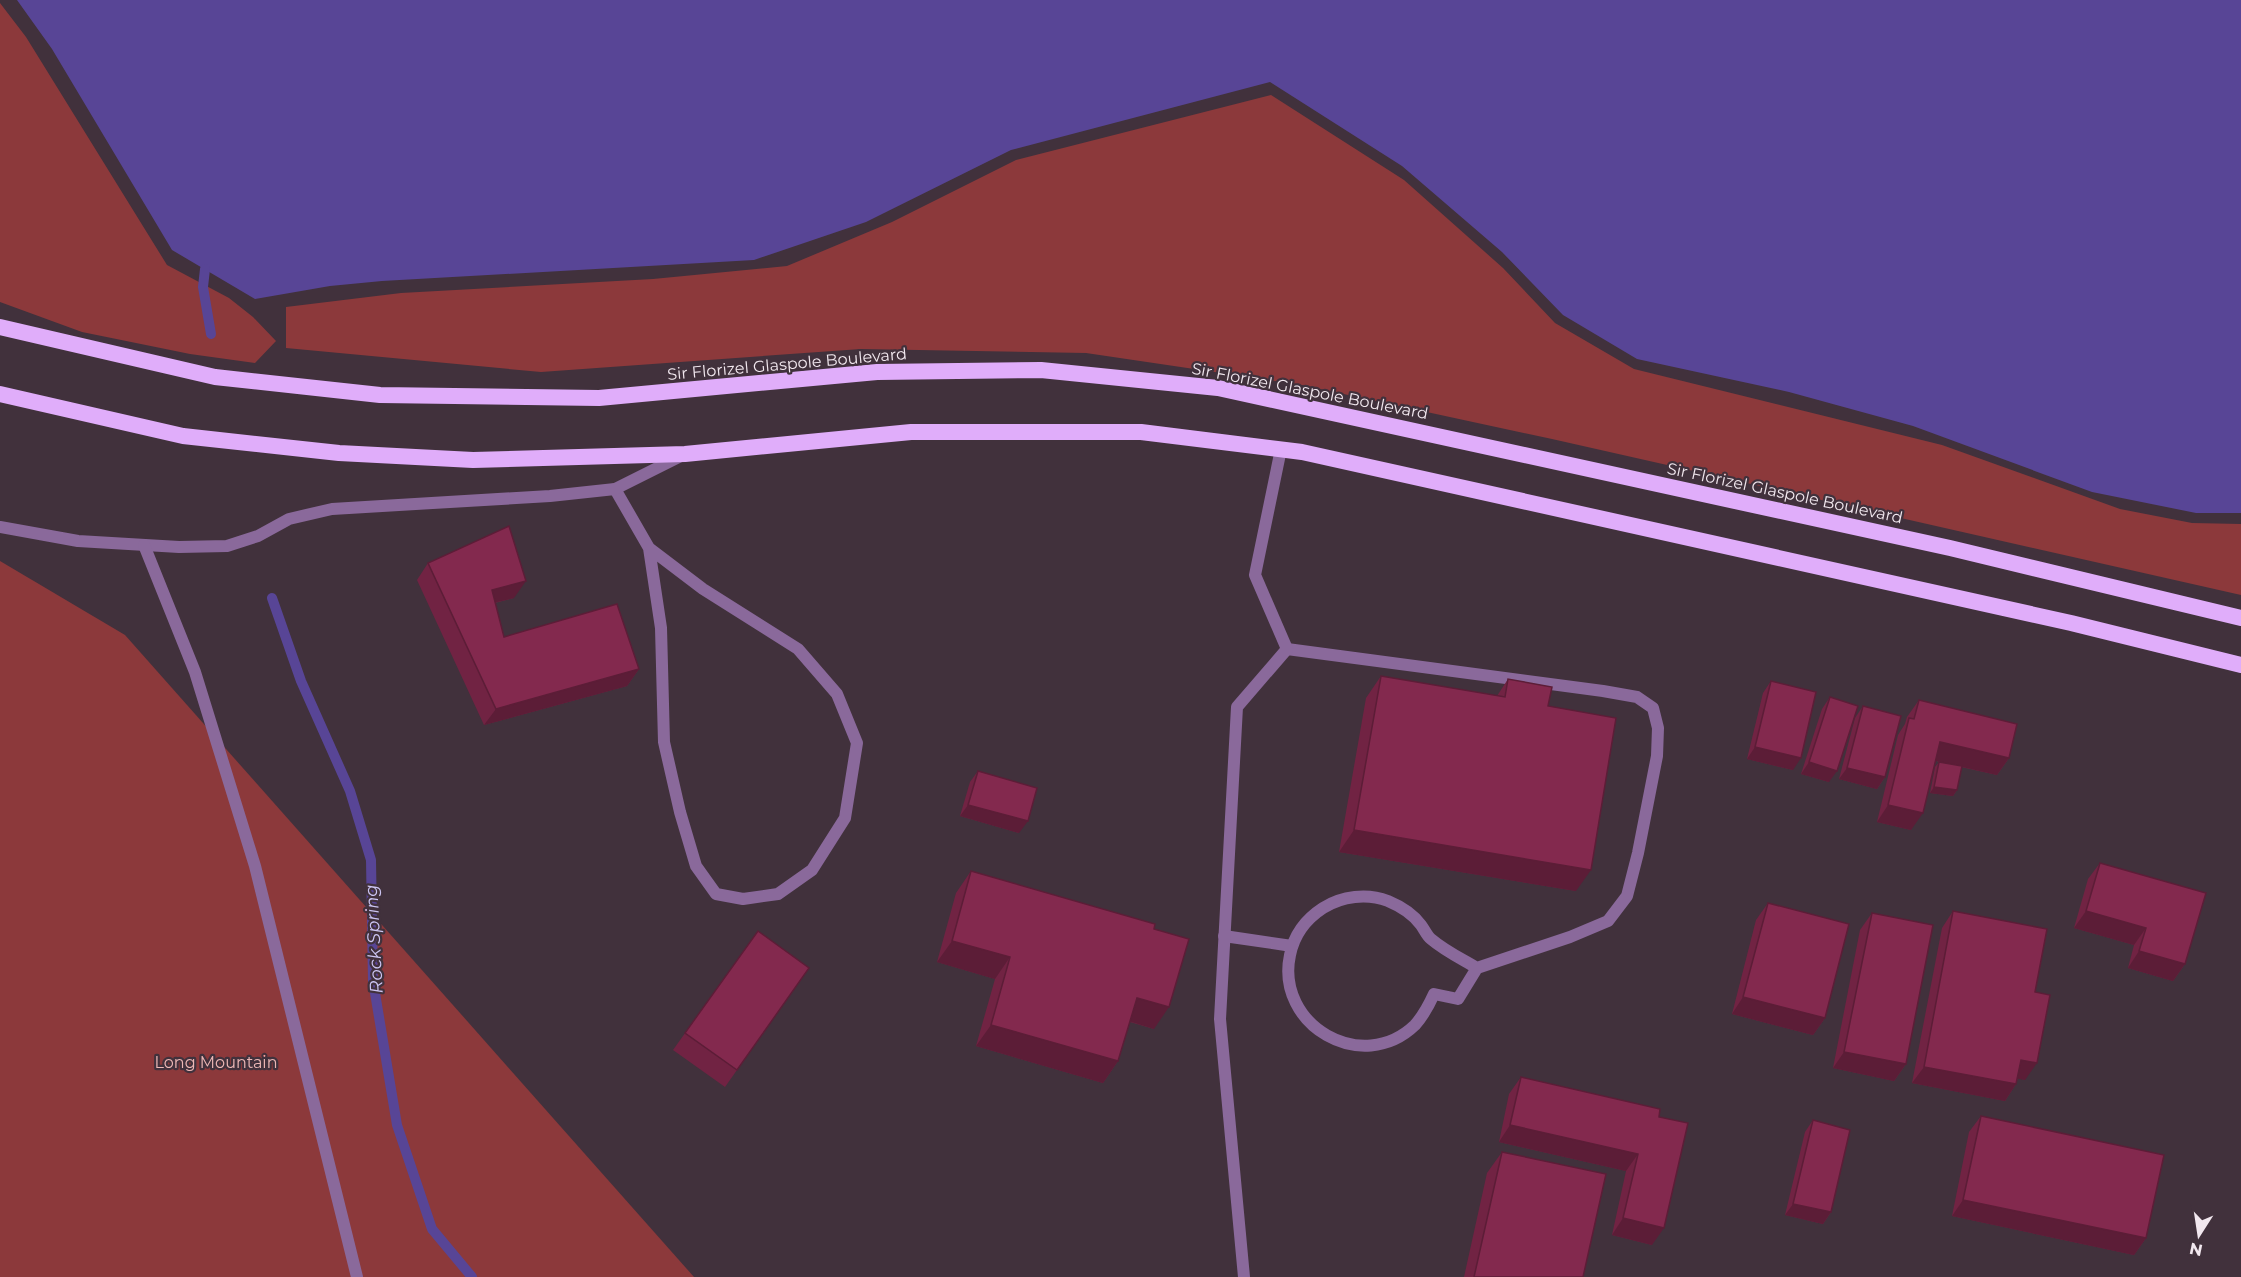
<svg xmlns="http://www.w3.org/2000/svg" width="2241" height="1277" font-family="Montserrat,sans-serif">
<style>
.green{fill:#8c393b}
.water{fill:#584596}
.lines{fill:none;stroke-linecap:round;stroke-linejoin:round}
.stream{stroke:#584596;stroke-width:10}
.service{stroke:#8a699b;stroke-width:12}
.minor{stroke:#8a699b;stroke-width:12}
.trunk{stroke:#e0adfa;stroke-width:16}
.wall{fill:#712343}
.shaded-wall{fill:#5c1d37}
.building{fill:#83294e;stroke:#5c1d37;stroke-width:1.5}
.labels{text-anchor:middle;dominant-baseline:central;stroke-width:4.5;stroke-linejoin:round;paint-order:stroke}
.street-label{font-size:16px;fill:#f2e8ef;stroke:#41313c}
.park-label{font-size:16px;fill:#eeb8b6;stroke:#41313c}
.water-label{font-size:18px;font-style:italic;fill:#ccc5f2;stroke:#41313c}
</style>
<rect width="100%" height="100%" fill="#41313c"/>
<g class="green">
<polygon points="0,3 26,37 167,265 229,298 253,317 276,341 255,363 190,354 82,332 0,302"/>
<polygon points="1271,95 1404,180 1503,268 1555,323 1634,369 1942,445 2120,509 2192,523 2241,524 2241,595 1552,439 1302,385 1086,353 861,349 541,372 286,348 286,307 401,293 653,279 787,266 892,222 1016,160"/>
<polygon points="0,561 125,635 694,1277 0,1277"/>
</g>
<polygon class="water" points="17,0 2241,0 2241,513 2196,513 2092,492 1913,426 1789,392 1637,359 1563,315 1502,252 1402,166 1270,82 1011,150 866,222 754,260 382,281 330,286 255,299 172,250 52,49"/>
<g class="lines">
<g class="stream">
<polyline points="205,269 203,287 211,334"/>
<polyline points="272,598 301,681 350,791 371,860 373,981 397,1125 432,1229 472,1277"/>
</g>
<g class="service">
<polyline points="615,489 649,548 703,589 798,649 837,694 857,743 845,818 812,870 778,894 743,899 716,894 696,866 680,812 664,742 661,628 649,548"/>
<path d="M 1287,649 L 1603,691 L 1637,697 L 1653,708 L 1658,728 L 1657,756 L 1638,853 L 1627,896 L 1608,921 L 1570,937 L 1477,968 L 1458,999 L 1434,994 C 1429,1005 1423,1016 1415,1025 C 1362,1076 1275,1025 1290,955 C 1294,935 1306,919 1323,908 C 1342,896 1367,893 1388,901 C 1400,906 1413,914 1421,925 C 1424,929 1427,936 1431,939 C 1445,951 1462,959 1477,968"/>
<polyline points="1224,936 1292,946"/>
<polyline points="1244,1277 1220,1019 1237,707 1287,649 1255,575 1281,449"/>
</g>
<g class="minor">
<polyline points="0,527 78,541 179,547 227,546 258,536 289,519 332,509 550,496 615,489 681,456"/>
<polyline points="144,545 195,672 255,866 357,1277"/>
</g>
<g class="trunk">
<polyline points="0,327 215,377 380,395 599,398 877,372 1041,370 1218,388 1950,548 2241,618"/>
<polyline points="0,394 183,436 339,453 473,460 685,454 911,432 1141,432 1302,452 2071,623 2241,665"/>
</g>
</g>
<g class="wall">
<polygon points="428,563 514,598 495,603 504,637 639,669 627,686 484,725 417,580"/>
<polygon points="1381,676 1497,696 1508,679 1548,706 1576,891 1339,852 1366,698"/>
<polygon points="1771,681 1793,770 1747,759 1763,693"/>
<polygon points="1830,697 1829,782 1801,774 1822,709"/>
<polygon points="1919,700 2009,758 1997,775 1961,767 1957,790 1953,796 1930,793 1935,767 1939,762 1936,761 1911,830 1877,822 1898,735 1905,724 1907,717"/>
<polygon points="1863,706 1885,777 1877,789 1839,779 1855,718"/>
<polygon points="978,771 1019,833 960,816 970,782"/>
<polygon points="2100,863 2185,964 2173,981 2128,968 2134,945 2074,928 2088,879"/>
<polygon points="971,871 1154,929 1154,1029 1130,1022 1118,1061 1103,1083 976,1046 995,979 937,962 956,893"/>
<polygon points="1768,903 1825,1018 1813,1035 1732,1014 1756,920"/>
<polygon points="1953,911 2035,992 2025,1080 2018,1078 2016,1084 2005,1101 1912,1083 1942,928"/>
<polygon points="1872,913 1906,1064 1894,1081 1833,1068 1860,930"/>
<polygon points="758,931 809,968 725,1087 673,1050"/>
<polygon points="1521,1077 1659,1117 1652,1245 1612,1235 1626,1171 1499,1142 1509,1094"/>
<polygon points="1981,1116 2146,1238 2134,1255 1952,1216 1969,1132"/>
<polygon points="1813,1120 1831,1212 1823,1224 1785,1215 1805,1132"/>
<polygon points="1502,1152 1583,1277 1464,1277 1487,1173"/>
</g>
<g class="shaded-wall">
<polygon points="526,581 514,598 480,606 492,590"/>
<polygon points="639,669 627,686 484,725 496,709"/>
<polygon points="1940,742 2009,758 1997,775 1928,759"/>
<polygon points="1755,747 1801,758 1793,770 1747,759"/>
<polygon points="1809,762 1837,771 1829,782 1801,774"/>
<polygon points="1847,768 1885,777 1877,789 1839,779"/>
<polygon points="1934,787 1957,790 1953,796 1930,793"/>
<polygon points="968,805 1028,821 1019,833 960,816"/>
<polygon points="1888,805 1923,813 1911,830 1877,822"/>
<polygon points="1354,830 1591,870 1576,891 1339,852"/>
<polygon points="2086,911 2146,928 2134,945 2074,928"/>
<polygon points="952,941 1010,957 995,979 937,962"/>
<polygon points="2139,951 2185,964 2173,981 2128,968"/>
<polygon points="1743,997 1825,1018 1813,1035 1732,1014"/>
<polygon points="1137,998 1169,1007 1154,1029 1122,1019"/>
<polygon points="991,1025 1118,1061 1103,1083 976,1046"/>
<polygon points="1844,1052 1906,1064 1894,1081 1833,1068"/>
<polygon points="2021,1060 2037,1063 2025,1080 2009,1077"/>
<polygon points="1924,1067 2016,1084 2005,1101 1912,1083"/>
<polygon points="1510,1125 1638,1154 1626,1171 1499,1142"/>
<polygon points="1963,1200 2146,1238 2134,1255 1952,1216"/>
<polygon points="1793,1204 1831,1212 1823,1224 1785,1215"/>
<polygon points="1623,1218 1664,1228 1652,1245 1612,1235"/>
</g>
<g class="building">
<polygon points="509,526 526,581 492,590 504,637 617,604 639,669 496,709 428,563"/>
<polygon points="1381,676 1505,697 1508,679 1552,687 1548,706 1616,718 1591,870 1354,830"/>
<polygon points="1771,681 1816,692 1801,758 1755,747"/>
<polygon points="1830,697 1858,706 1837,771 1809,762"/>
<polygon points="1919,700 2017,724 2009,758 1940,742 1923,813 1888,805 1909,718 1914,719"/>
<polygon points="1863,706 1901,716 1885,777 1847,768"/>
<polygon points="1939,762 1962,766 1957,790 1934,787"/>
<polygon points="978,771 1037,788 1028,821 968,805"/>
<polygon points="2100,863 2206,893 2185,964 2139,951 2146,928 2086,911"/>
<polygon points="971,871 1155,924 1154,929 1189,939 1169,1007 1137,998 1118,1061 991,1025 1010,957 952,941"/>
<polygon points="1768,903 1849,924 1825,1018 1743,997"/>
<polygon points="1953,911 2047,929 2035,992 2050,995 2037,1063 2021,1060 2016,1084 1924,1067"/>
<polygon points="1872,913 1933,925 1906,1064 1844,1052"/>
<polygon points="758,931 809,968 737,1070 685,1033"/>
<polygon points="1521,1077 1660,1109 1659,1117 1688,1123 1664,1228 1623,1218 1638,1154 1510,1125"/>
<polygon points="1981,1116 2164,1155 2146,1238 1963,1200"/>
<polygon points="1813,1120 1850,1130 1831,1212 1793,1204"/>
<polygon points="1502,1152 1606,1174 1583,1277 1474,1277"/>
</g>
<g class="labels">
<g class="street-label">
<text transform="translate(787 364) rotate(-5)">Sir Florizel Glaspole Boulevard</text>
<text transform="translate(1310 391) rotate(11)">Sir Florizel Glaspole Boulevard</text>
<text transform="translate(1785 493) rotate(12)">Sir Florizel Glaspole Boulevard</text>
</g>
<g class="park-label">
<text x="216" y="1062">Long Mountain</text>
</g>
<g class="water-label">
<text transform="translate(374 939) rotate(-93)">Rock Spring</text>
</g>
</g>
<g transform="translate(2199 1235) rotate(192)" stroke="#41313c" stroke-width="4.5" paint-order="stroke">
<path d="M0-4.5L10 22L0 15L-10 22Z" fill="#f2e8ef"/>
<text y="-9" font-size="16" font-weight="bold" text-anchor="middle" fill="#f2e8ef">N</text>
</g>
</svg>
